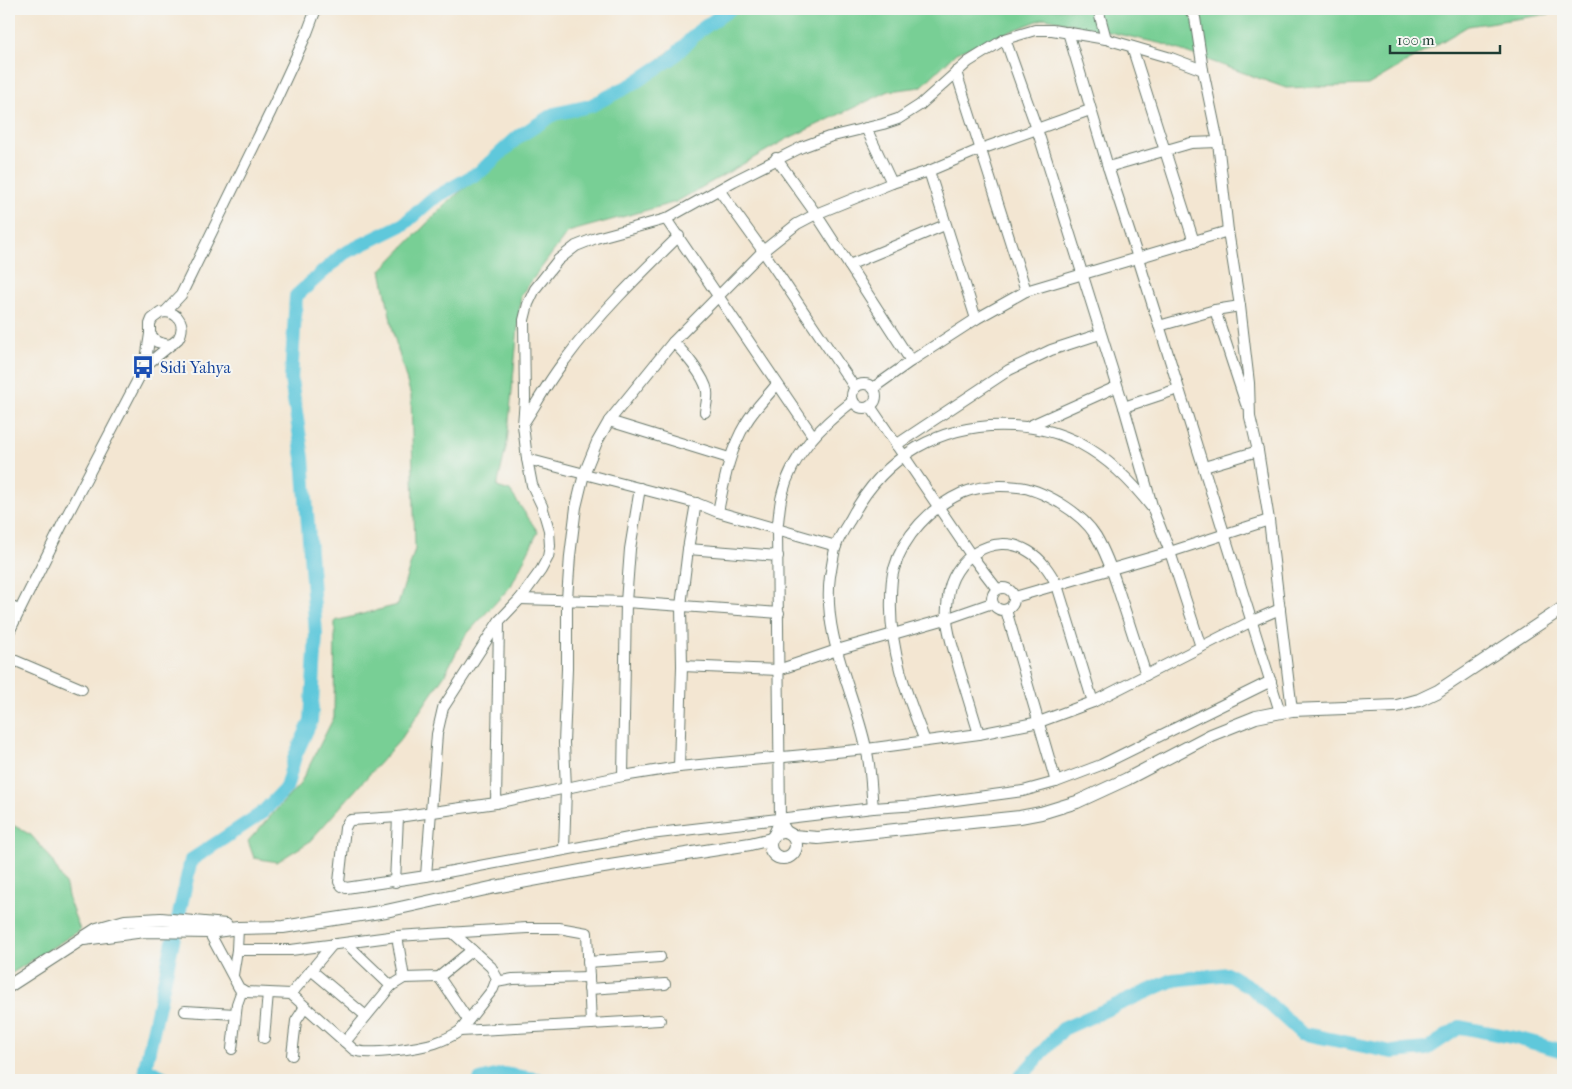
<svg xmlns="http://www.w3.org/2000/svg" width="1572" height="1089" font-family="'IM FELL French Canon',serif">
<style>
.green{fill:#78cf95;stroke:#4c8664}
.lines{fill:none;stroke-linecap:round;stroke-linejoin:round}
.river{stroke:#5fc8db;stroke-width:14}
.minor-casing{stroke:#69786b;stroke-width:12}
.major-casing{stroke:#69786b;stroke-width:14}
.minor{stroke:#fff;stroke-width:10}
.major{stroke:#fff;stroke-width:12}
.labels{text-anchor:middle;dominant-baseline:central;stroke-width:4;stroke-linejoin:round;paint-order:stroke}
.transit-label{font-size:16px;fill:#164399;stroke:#f6f6f2;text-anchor:start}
</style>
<rect width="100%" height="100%" fill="#f6f6f2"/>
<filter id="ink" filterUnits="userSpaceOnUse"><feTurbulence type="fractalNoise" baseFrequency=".02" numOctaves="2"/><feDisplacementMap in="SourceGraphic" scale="10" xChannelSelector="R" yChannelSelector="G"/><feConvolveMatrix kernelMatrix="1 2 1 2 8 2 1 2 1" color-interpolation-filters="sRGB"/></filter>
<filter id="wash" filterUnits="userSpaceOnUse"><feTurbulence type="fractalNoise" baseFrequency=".0096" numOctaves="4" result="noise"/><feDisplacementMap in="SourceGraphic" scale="20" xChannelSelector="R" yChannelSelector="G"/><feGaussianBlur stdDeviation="1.12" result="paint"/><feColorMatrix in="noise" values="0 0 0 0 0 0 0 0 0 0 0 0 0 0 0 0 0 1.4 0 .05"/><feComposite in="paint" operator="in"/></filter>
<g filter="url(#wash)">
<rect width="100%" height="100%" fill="#f3e6d2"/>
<g class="green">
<polygon points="723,9 1563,9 1563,12 1468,26 1368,85 1286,88 1163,44 1045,18 956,53 921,87 889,91 787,139 676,202 568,232 521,295 507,443 497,487 510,491 538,532 511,586 465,636 445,674 401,739 309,842 277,862 254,858 248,841 300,784 334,717 335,621 398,605 415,549 411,396 394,336 381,270 451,199 550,120 643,72"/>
<polygon points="9,823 31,835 50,857 66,886 69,901 80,930 9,975"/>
</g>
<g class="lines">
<g class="river">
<polyline points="169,1080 145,1068 191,860 262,813 286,788 295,756 311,721 316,634 303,458 291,380 296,296 343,254 404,224 431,200 481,171 518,137 554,114 590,106 631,85 671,59 699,31 730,9"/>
<polyline points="480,1080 503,1074 540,1080"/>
<polyline points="1018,1080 1063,1029 1173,980 1228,974 1253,989 1301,1033 1392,1052 1427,1049 1460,1027 1516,1038 1563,1051"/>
</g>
</g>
</g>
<g filter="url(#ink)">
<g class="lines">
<defs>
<g id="minor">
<polyline points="1098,9 1106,39"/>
<polyline points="1189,9 1195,18 1203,70 1218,142 1228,231 1240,306 1249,383 1250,417 1258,451 1269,520 1292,710"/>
<polyline points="1068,32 1108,167 1138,258 1280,712"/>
<polyline points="1005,39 1037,129 1124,407 1153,509 1170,552 1201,647"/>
<polyline points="1132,47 1194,242"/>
<polyline points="956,72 1026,291"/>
<polyline points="866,128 892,183"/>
<polyline points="776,158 816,214 911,361"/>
<polyline points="1108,167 1191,143 1218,142"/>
<polyline points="929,171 976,319"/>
<polyline points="719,190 763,251 855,388"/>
<polyline points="666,219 813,436"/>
<polyline points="849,265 945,225"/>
<polyline points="1240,306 1215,310 1246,404"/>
<polyline points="1159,326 1215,310"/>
<polyline points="150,334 157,342 169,345 174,343"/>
<path d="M 673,342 C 683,351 705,377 707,391 C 708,398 706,405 705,412"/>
<polyline points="145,366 150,334 150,324 152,319 160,313 165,312 181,295 271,111 307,33 316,9"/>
<circle cx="864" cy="396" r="12"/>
<polyline points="873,388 911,361 976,319 1026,291 1228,231"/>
<polyline points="870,406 971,555 997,589"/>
<polyline points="1124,407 1178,389"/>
<polyline points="609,421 729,458"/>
<path d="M 523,424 C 537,403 549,380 565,360 C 598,315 639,275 679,236"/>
<polyline points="1027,427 1116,387"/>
<polyline points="896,445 1009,370 1051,350 1100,334"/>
<polyline points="527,459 696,503 718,512 836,546"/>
<polyline points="1204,467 1258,451"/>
<path d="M 718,512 C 724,482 729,451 746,423 C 754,409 767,397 777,384"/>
<polyline points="688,549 778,556"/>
<circle cx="1003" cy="599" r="11"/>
<polyline points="1015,597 1170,552 1269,520"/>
<polyline points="520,599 626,602 779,613"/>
<polyline points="9,605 19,611"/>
<polyline points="1006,610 1056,782"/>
<path d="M 9,632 L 62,525 L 145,366 L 178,339 C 186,326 180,313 165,312"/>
<polyline points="9,658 82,689"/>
<polyline points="682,666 778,670 837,650 946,619 992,603"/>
<polyline points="1271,681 1101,765 1056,782 1023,791 918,805 873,808 650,834 426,876 346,888 342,886 339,882 345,828 348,822 351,820 398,817 496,803 623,776 679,767 867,749 979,734 1039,722 1093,702 1252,621 1280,609"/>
<path d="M 979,734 C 972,711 965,688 958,665 C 954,650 948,635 947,620 C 946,613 947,605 948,597 C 951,560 993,530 1028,551 C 1042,559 1050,572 1057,585 L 1093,702"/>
<path d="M 925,741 C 907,696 889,649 891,599 C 891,590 891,579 894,569 C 903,536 931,507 962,493 C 979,486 1001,485 1018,487 C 1032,488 1048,496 1060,503 C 1073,511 1088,523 1096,536 C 1106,553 1113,573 1119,592 C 1128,619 1137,647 1146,675"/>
<polyline points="679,767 682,666 681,606 688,549 696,503"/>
<polyline points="623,776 626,602 630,549 640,488"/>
<polyline points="496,803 499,622"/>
<path d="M 873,808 C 871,789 871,767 866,748 C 854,691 822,636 830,576 C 832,567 833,555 836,546 C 839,537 845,528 850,520 C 883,456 941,422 1013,426 C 1036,427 1061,433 1081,444 C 1111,460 1133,483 1153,509"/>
<polyline points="780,820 787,832"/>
<path d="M 773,836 L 780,820 L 777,530 C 779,519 779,506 782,495 C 792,454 821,426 853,401"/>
<polyline points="564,850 566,788 564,743 567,669 567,599 570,556 576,507 584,474 597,442 609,421 673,342 763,251 797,224 816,214 892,183 929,171 981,149 1090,110"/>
<polyline points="426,876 437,734 443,708 499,621 520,599 541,570 548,557 550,546 549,530 542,506 532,485 527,459 523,425 525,399 524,320 528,304 535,289 558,260 576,246 596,238 666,219 734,181 802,147 829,137 883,124 898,119 920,105 968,62 1005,39 1035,30 1052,30 1106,39 1171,58 1203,70"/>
<polyline points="395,882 398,817"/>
<path d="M 209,932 L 239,988 L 246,992 L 291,994 L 354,1050 C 368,1056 419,1048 435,1043 C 444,1040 452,1036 460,1031 L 591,1024 L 587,933 L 559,928 L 527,928 L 397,936 L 291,950 L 237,950"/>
<polyline points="452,932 491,967 497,978 493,989 460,1031"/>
<polyline points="397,936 404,978"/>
<polyline points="588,962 660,957"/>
<polyline points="311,970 366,1016"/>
<polyline points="233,975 237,950 238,928"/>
<polyline points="439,977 468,1020"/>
<polyline points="496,982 513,979 589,977"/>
<polyline points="391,986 404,978 439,977 472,950"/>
<polyline points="589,989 665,984"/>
<polyline points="291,994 333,944"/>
<polyline points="185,1011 235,1014"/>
<polyline points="591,1024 660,1020"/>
<polyline points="264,1038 268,993"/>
<polyline points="345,1042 391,986 346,943"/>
<polyline points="232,1049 237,1004 242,990"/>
<polyline points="292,1055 296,1021 305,1007"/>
</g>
<g id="major">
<circle cx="783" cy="845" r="13"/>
<polyline points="793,836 818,838 1020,817 1041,813 1077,802 1127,779 1211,735 1256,717 1292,710 1397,706 1419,700 1438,691 1563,608"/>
<polyline points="84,939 144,931 209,932 238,928 283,927 386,911 495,887 597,868 750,844 771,839"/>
<polyline points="9,986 97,929 125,921 161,919 226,925"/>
</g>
</defs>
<use href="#minor" class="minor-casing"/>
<use href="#major" class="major-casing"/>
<use href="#minor" class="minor"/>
<use href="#major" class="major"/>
</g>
</g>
<defs>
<symbol id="bus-bare" viewBox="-9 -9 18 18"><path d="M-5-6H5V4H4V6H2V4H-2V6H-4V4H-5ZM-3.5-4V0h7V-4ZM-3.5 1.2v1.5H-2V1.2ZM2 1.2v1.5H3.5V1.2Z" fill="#1a4fb4" stroke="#f6f6f2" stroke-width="2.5" paint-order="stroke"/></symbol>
</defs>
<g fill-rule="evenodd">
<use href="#bus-bare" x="127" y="351" width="32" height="32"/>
</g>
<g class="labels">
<g class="transit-label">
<text x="160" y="367">Sidi Yahya</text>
</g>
</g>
<rect width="1572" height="1089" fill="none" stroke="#f6f6f2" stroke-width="30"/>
<path d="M1390 45v8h110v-8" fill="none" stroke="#1f3d34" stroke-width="2.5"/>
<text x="1397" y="45" font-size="15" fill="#1f3d34" stroke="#f6f6f2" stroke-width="4" paint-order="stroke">100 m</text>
</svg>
